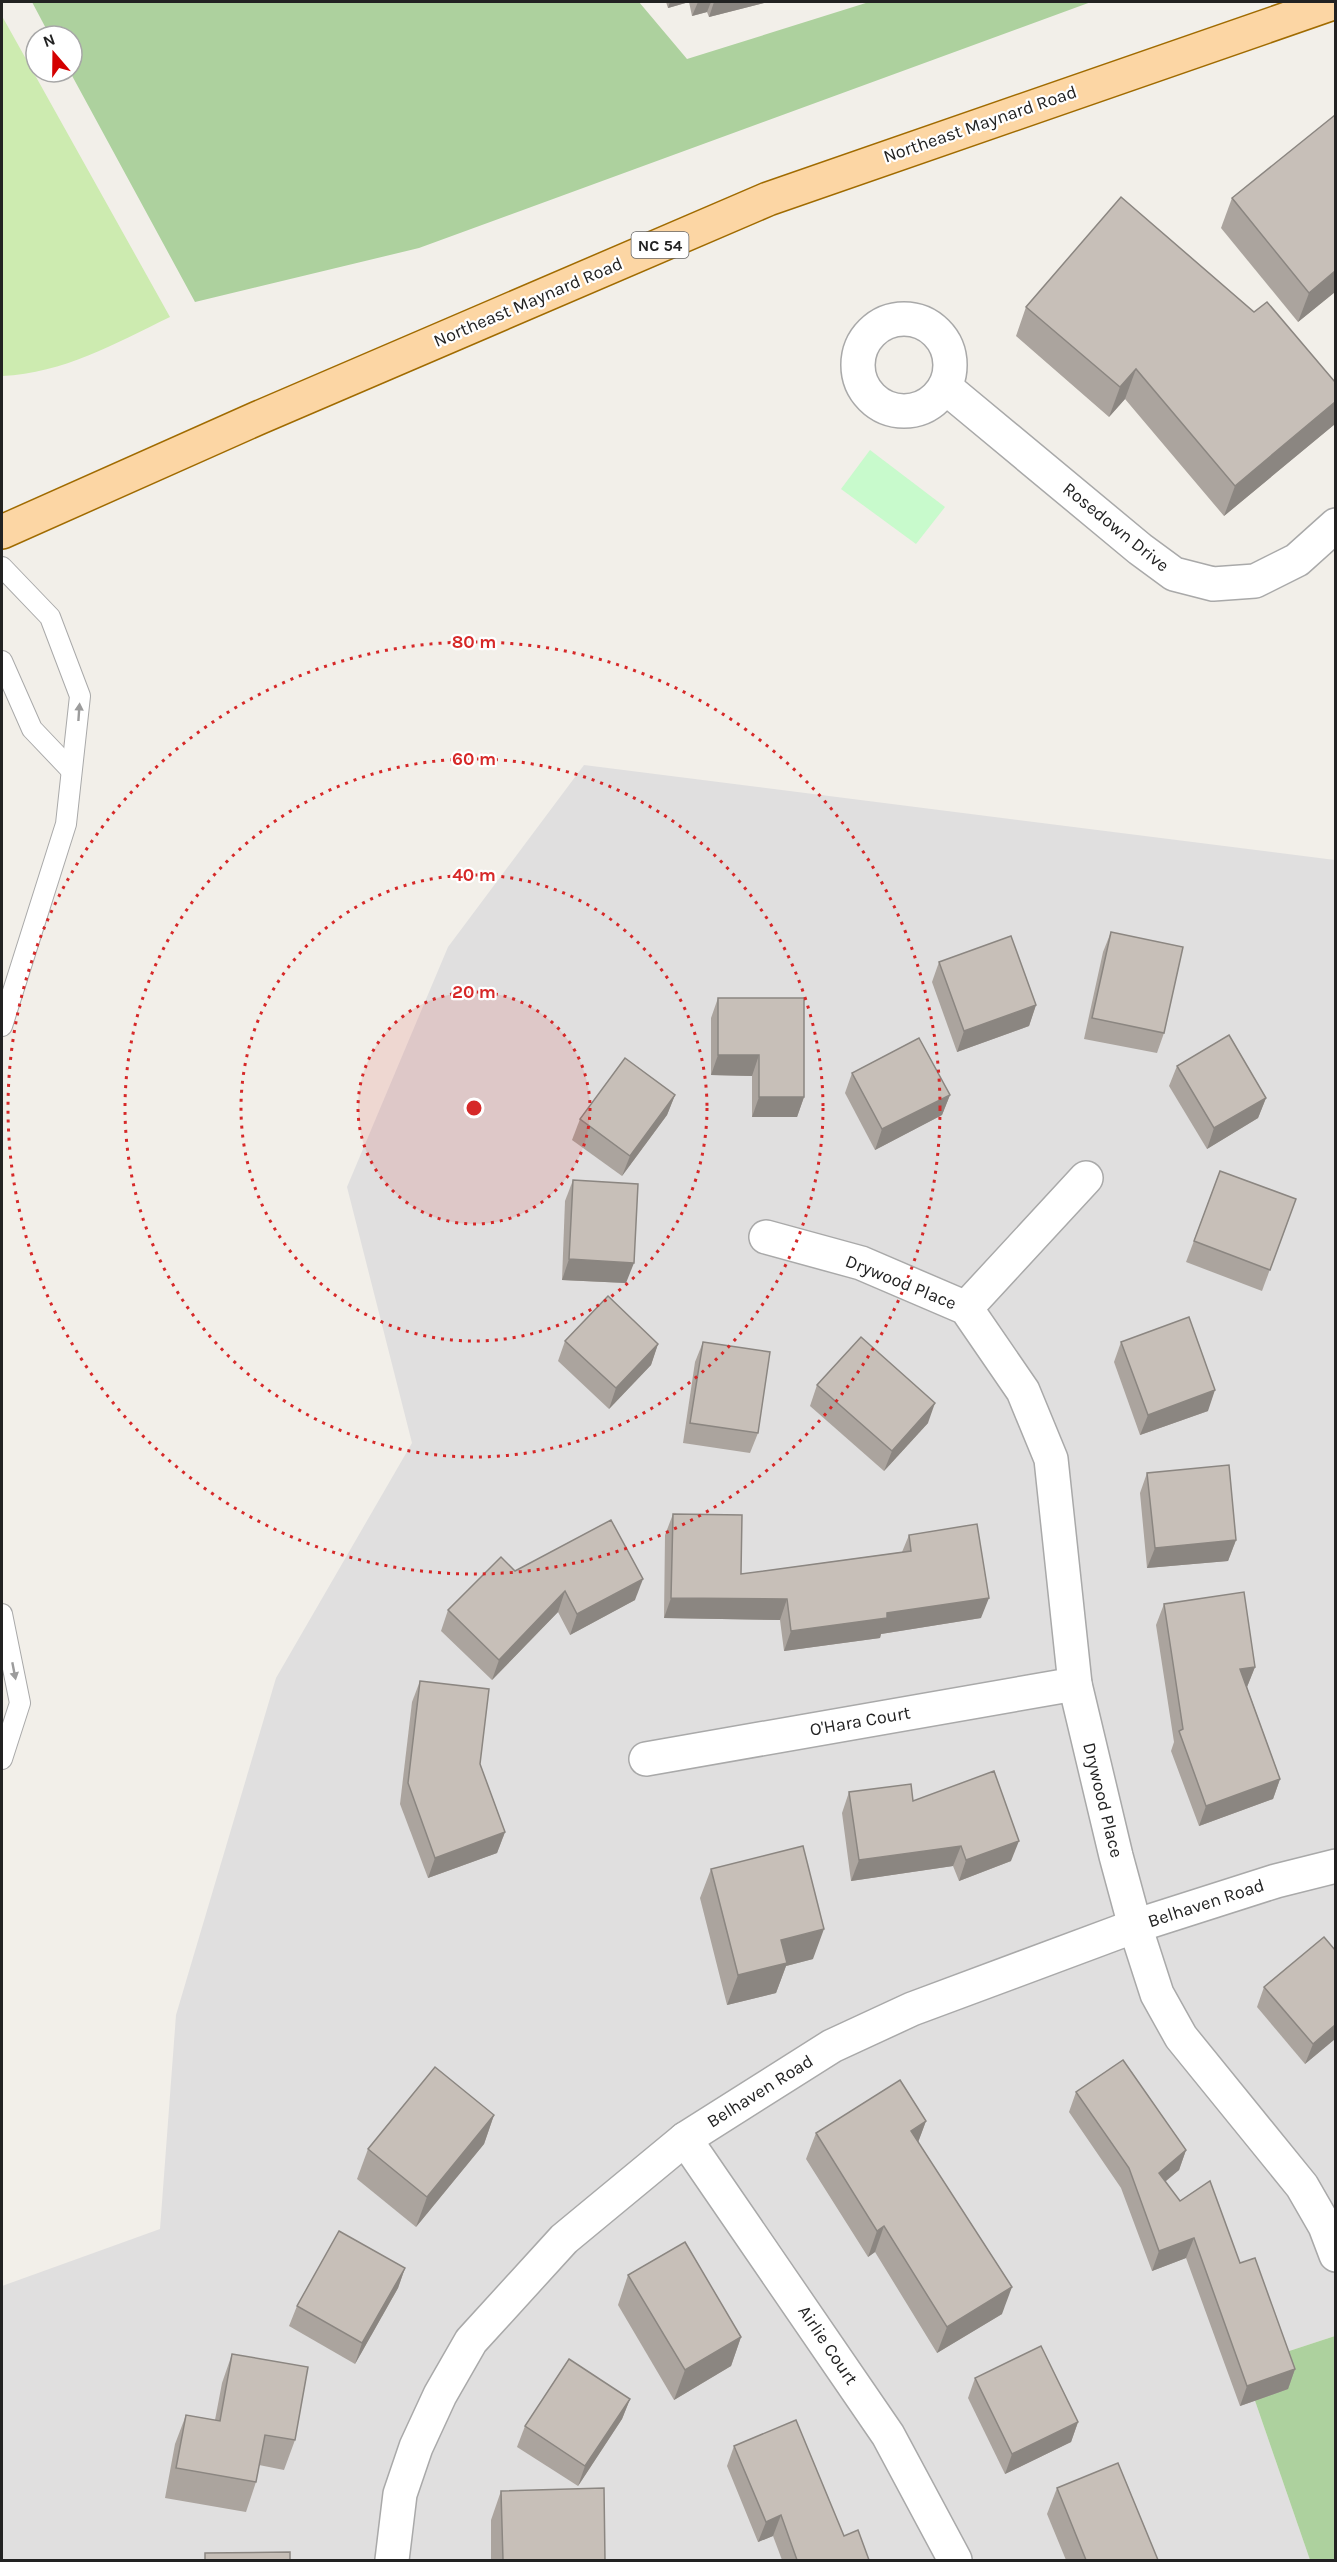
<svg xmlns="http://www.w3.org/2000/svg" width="1337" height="2562" font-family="Karla,sans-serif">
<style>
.residential{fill:#e0dfdf}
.grass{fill:#cdebb0}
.forest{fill:#add19e}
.park{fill:#c8facc}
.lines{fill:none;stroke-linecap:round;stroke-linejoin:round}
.service-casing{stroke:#a9a9a9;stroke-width:22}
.minor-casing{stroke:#a9a9a9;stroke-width:36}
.primary-casing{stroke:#a06b00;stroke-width:36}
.service{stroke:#fff;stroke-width:20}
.minor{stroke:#fff;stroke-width:33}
.primary{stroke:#fcd6a4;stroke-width:33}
.wall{fill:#aba49e}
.shaded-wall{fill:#8b8681}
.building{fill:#c7bfb8;stroke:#8b8681;stroke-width:1.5}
.oneway{fill:#9c9c9c}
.ring{fill:none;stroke:#d62828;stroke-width:3;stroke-dasharray:3 6}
.labels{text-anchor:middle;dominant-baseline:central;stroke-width:4.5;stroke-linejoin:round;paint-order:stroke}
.shield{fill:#fff;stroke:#646464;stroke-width:1.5}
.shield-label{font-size:16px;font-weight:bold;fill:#222}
.street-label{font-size:18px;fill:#222;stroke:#fff}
.centre{fill:#d62828;stroke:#fff;stroke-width:3}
.ring-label{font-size:18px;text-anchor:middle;font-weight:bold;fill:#d62828;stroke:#fff;stroke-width:4.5;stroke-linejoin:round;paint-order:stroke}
</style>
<rect width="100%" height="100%" fill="#f2efe9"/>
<polygon class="residential" points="584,765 1335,860 1335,2336 1243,2366 1310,2560 2,2560 2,2286 160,2229 176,2015 276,1678 412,1443 347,1187 448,947"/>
<path class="grass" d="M 2,16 L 170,317 C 114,344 64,373 2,376 Z"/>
<g class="forest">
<polygon points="32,2 639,2 687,59 869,2 1091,2 419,248 195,302 70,72 72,36 50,36"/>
<polygon points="1335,2336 1335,2560 1310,2560 1243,2366"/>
</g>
<polygon class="park" points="870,450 945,507 916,544 841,489"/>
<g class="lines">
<defs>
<g id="service">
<polyline points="2,567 50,617 80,696 66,824 2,1026"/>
<polyline points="2,661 32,729 71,770"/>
<polyline points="2,1614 20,1703 2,1759"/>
</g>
<g id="minor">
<circle cx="904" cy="365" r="46"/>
<polyline points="945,387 1140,549 1174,574 1213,584 1255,581 1297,560 1336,525"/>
<polyline points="766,1237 861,1263 966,1308 1023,1391 1051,1459 1075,1684 1116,1856 1135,1926 1157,1994 1181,2037 1302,2186 1325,2226 1336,2255"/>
<polyline points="966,1308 1086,1178"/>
<polyline points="646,1759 1075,1684"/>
<polyline points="685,2139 888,2435 955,2560"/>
<polyline points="392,2560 400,2494 416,2447 440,2395 471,2341 564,2239 685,2139 832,2046 912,2009 1135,1926 1276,1881 1336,1866"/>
</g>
<polyline id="primary" points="2,532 258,418 768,199 1336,2"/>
</defs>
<use href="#service" class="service-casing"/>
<use href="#minor" class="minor-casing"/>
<use href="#primary" class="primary-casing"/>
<use href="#service" class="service"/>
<use href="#minor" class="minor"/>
<use href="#primary" class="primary"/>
</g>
<g class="wall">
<polygon points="666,2 768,2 709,17 707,12 692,16 689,2 668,8"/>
<polygon points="1232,198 1335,292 1298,322 1221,228"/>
<polygon points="1026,307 1335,424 1224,516 1125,399 1109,417 1016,336"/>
<polygon points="1111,932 1164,1033 1157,1053 1084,1039 1103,952"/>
<polygon points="939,962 1036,1005 1029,1026 957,1052 932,982"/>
<polygon points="718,998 804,1097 797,1117 752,1117 752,1076 711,1075 711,1018"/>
<polygon points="1177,1066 1266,1098 1258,1118 1207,1149 1169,1086"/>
<polygon points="852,1073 950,1095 942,1115 875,1150 845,1093"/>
<polygon points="675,1095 667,1115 622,1176 572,1140 580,1119"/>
<polygon points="1220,1171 1296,1199 1262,1291 1186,1262"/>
<polygon points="573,1180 626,1283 562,1280 565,1201"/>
<polygon points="565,1341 658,1344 651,1365 609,1409 558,1361"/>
<polygon points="703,1342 758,1433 750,1453 683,1443 695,1362"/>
<polygon points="1121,1342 1208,1411 1140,1435 1114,1362"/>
<polygon points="817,1385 928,1423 884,1471 810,1406"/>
<polygon points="1147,1473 1236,1540 1228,1561 1147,1568 1140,1493"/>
<polygon points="673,1514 741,1574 902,1552 909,1535 981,1618 881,1634 880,1638 784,1651 780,1620 664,1618 665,1535"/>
<polygon points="515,1571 635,1600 570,1635 558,1612 492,1680 441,1631 448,1610"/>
<polygon points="1164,1604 1255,1667 1247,1687 1280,1779 1273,1799 1199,1826 1171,1751 1174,1742 1156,1625"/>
<polygon points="420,1681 480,1764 505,1832 497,1853 428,1878 400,1804 412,1702"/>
<polygon points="849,1792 913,1801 1011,1861 959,1881 953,1866 851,1881 842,1813"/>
<polygon points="711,1869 813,1959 786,1966 776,1993 727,2005 700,1898"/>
<polygon points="1264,1987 1335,2039 1305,2064 1257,2007"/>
<polygon points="1076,2092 1186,2150 1179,2170 1165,2182 1180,2201 1240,2263 1295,2369 1288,2389 1240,2406 1186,2258 1152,2271 1121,2188 1069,2112"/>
<polygon points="494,2115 484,2144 416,2227 357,2179 368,2149"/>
<polygon points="926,2121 918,2142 1002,2314 937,2353 875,2252 868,2257 806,2159 816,2133"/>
<polygon points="405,2268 398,2288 355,2364 289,2326 297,2306"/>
<polygon points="628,2275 741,2337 731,2366 674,2400 618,2305"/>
<polygon points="232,2354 295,2440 284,2470 259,2465 256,2482 246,2512 165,2498 175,2444 186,2415 215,2420 222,2383"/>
<polygon points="975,2378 1078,2422 1071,2442 1005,2474 968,2398"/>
<polygon points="630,2399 622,2419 578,2486 517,2447 525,2426"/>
<polygon points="734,2446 844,2536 869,2560 782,2560 773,2536 758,2542 727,2466"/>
<polygon points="1057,2488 1158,2560 1066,2560 1047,2514"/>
<polygon points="501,2491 605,2560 491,2560 491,2520"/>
</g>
<g class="shaded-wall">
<polygon points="670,2 689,2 668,8"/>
<polygon points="698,2 711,2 707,12 692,16"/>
<polygon points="714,2 768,2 709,17"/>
<polygon points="1335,271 1335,292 1298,322 1309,293"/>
<polygon points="1136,369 1125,399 1109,417 1120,387"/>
<polygon points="1335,402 1335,424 1224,516 1235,486"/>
<polygon points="1036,1005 1029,1026 957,1052 964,1031"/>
<polygon points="718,1055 759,1055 752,1076 711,1075"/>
<polygon points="675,1095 667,1115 622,1176 630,1156"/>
<polygon points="950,1095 942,1115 875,1150 882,1129"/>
<polygon points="759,1097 804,1097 797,1117 752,1117"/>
<polygon points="1266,1098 1258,1118 1207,1149 1214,1128"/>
<polygon points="569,1259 634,1263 626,1283 562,1280"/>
<polygon points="658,1344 651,1365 609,1409 616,1388"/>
<polygon points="1215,1390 1208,1411 1140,1435 1148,1415"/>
<polygon points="935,1403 928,1423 884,1471 892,1451"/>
<polygon points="1236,1540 1228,1561 1147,1568 1155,1548"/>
<polygon points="643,1579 635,1600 570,1635 577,1614"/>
<polygon points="565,1591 558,1612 492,1680 499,1660"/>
<polygon points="671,1598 787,1599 780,1620 664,1618"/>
<polygon points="989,1598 981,1618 881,1634 880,1638 784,1651 791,1631 887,1613"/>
<polygon points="1255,1667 1247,1687 1233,1689 1240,1669"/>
<polygon points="1280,1779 1273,1799 1199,1826 1206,1806"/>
<polygon points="505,1832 497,1853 428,1878 435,1858"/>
<polygon points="1019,1841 1011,1861 959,1881 966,1860"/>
<polygon points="961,1846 953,1866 851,1881 859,1860"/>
<polygon points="824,1929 813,1959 786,1966 776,1993 727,2005 738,1975 781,1940"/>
<polygon points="1335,2025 1335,2039 1305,2064 1313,2044"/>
<polygon points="494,2115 484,2144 416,2227 427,2197"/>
<polygon points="926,2121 916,2148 911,2131"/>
<polygon points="1186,2150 1179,2170 1151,2193 1159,2173"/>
<polygon points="884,2226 875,2252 868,2257 877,2231"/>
<polygon points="1194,2238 1186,2258 1152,2271 1159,2251"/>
<polygon points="405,2268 398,2288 355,2364 362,2343"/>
<polygon points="1012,2287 1002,2314 937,2353 947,2327"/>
<polygon points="741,2337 731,2366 674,2400 685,2370"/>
<polygon points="1295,2369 1288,2389 1240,2406 1247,2386"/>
<polygon points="630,2399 622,2419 578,2486 585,2466"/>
<polygon points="1078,2422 1071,2442 1005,2474 1012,2454"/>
<polygon points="781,2515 773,2536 758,2542 766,2522"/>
</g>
<g class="building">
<polygon points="1335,115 1335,271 1309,293 1232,198"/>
<polygon points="1121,197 1254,312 1267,302 1335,382 1335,402 1235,486 1136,369 1120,387 1026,307"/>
<polygon points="1111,932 1183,947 1164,1033 1092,1018"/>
<polygon points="1011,936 1036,1005 964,1031 939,962"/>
<polygon points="718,998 804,998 804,1097 759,1097 759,1055 718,1055"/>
<polygon points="1229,1035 1266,1098 1214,1128 1177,1066"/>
<polygon points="919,1038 950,1095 882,1129 852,1073"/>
<polygon points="625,1058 675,1095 630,1156 580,1119"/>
<polygon points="1220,1171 1296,1199 1270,1270 1194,1241"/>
<polygon points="573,1180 638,1184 634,1263 569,1259"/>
<polygon points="608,1296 658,1344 616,1388 565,1341"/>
<polygon points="1189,1317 1215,1390 1148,1415 1121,1342"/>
<polygon points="861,1337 935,1403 892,1451 817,1385"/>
<polygon points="703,1342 770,1352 758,1433 690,1423"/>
<polygon points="1229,1465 1236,1540 1155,1548 1147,1473"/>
<polygon points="673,1514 742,1515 741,1574 911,1551 909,1535 977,1524 989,1598 887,1613 887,1618 791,1631 787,1599 671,1598"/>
<polygon points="611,1520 643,1579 577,1614 565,1591 499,1660 448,1610 501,1557 515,1571"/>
<polygon points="1244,1592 1255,1667 1240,1669 1280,1779 1206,1806 1179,1731 1183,1729 1164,1604"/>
<polygon points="420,1681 489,1689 480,1764 505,1832 435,1858 408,1783"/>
<polygon points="994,1771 1019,1841 966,1860 961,1846 859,1860 849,1792 911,1784 913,1801"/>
<polygon points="803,1846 824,1929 781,1940 787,1963 738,1975 711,1869"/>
<polygon points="1324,1937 1335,1950 1335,2025 1313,2044 1264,1987"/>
<polygon points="1123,2060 1186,2150 1159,2173 1180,2201 1210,2181 1240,2263 1255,2258 1295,2369 1247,2386 1194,2238 1159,2251 1129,2168 1076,2092"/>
<polygon points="435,2067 494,2115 427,2197 368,2149"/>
<polygon points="900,2080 926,2121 911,2131 1012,2287 947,2327 884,2226 877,2231 816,2133"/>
<polygon points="339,2231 405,2268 362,2343 297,2306"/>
<polygon points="685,2242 741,2337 685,2370 628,2275"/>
<polygon points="1041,2346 1078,2422 1012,2454 975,2378"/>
<polygon points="232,2354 308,2367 295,2440 265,2435 256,2482 176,2468 186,2415 220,2421"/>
<polygon points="569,2359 630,2399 585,2466 525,2426"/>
<polygon points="796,2420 844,2536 858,2530 869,2560 797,2560 781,2515 766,2522 734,2446"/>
<polygon points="1118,2463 1158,2560 1086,2560 1057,2488"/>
<polygon points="604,2488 605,2560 503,2560 501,2491"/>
<polygon points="290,2552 290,2560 205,2560 205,2553"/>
</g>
<defs><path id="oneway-solid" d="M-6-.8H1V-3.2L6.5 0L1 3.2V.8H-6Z" transform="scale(1.5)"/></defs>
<g class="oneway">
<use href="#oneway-solid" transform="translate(79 712) rotate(-86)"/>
<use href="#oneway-solid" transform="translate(14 1671) rotate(79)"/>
</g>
<circle cx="474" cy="1108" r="116" fill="#d62828" fill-opacity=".12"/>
<g class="ring">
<circle cx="474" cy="1108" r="116"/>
<circle cx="474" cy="1108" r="233"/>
<circle cx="474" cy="1108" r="349"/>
<circle cx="474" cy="1108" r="466"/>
</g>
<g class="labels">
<rect class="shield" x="631.5" y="232" width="57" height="26" rx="4.5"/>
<g class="shield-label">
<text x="660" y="245">NC 54</text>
</g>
<g class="street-label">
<text transform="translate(980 124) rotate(-19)">Northeast Maynard Road</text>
<text transform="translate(528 302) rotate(-23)">Northeast Maynard Road</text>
<text transform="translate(1116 527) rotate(39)">Rosedown Drive</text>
<text transform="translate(901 1282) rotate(22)">Drywood Place</text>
<text transform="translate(860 1721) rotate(-10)">O'Hara Court</text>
<text transform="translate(1103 1800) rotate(76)">Drywood Place</text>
<text transform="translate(1206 1903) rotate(-18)">Belhaven Road</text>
<text transform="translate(760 2091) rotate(-32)">Belhaven Road</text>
<text transform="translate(828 2345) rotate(56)">Airlie Court</text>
</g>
</g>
<circle cx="474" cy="1108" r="9" class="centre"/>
<g class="ring-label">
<text x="474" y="648">80 m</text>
<text x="474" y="765">60 m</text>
<text x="474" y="881">40 m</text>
<text x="474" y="998">20 m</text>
</g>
<rect width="1337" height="2562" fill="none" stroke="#222222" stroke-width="6"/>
<g transform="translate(54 54) rotate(340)"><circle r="28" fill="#ffffff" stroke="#a7a7a7" stroke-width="1.5"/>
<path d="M0-4.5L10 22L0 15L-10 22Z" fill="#d40000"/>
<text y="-9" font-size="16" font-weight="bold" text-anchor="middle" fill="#222222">N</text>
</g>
</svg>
